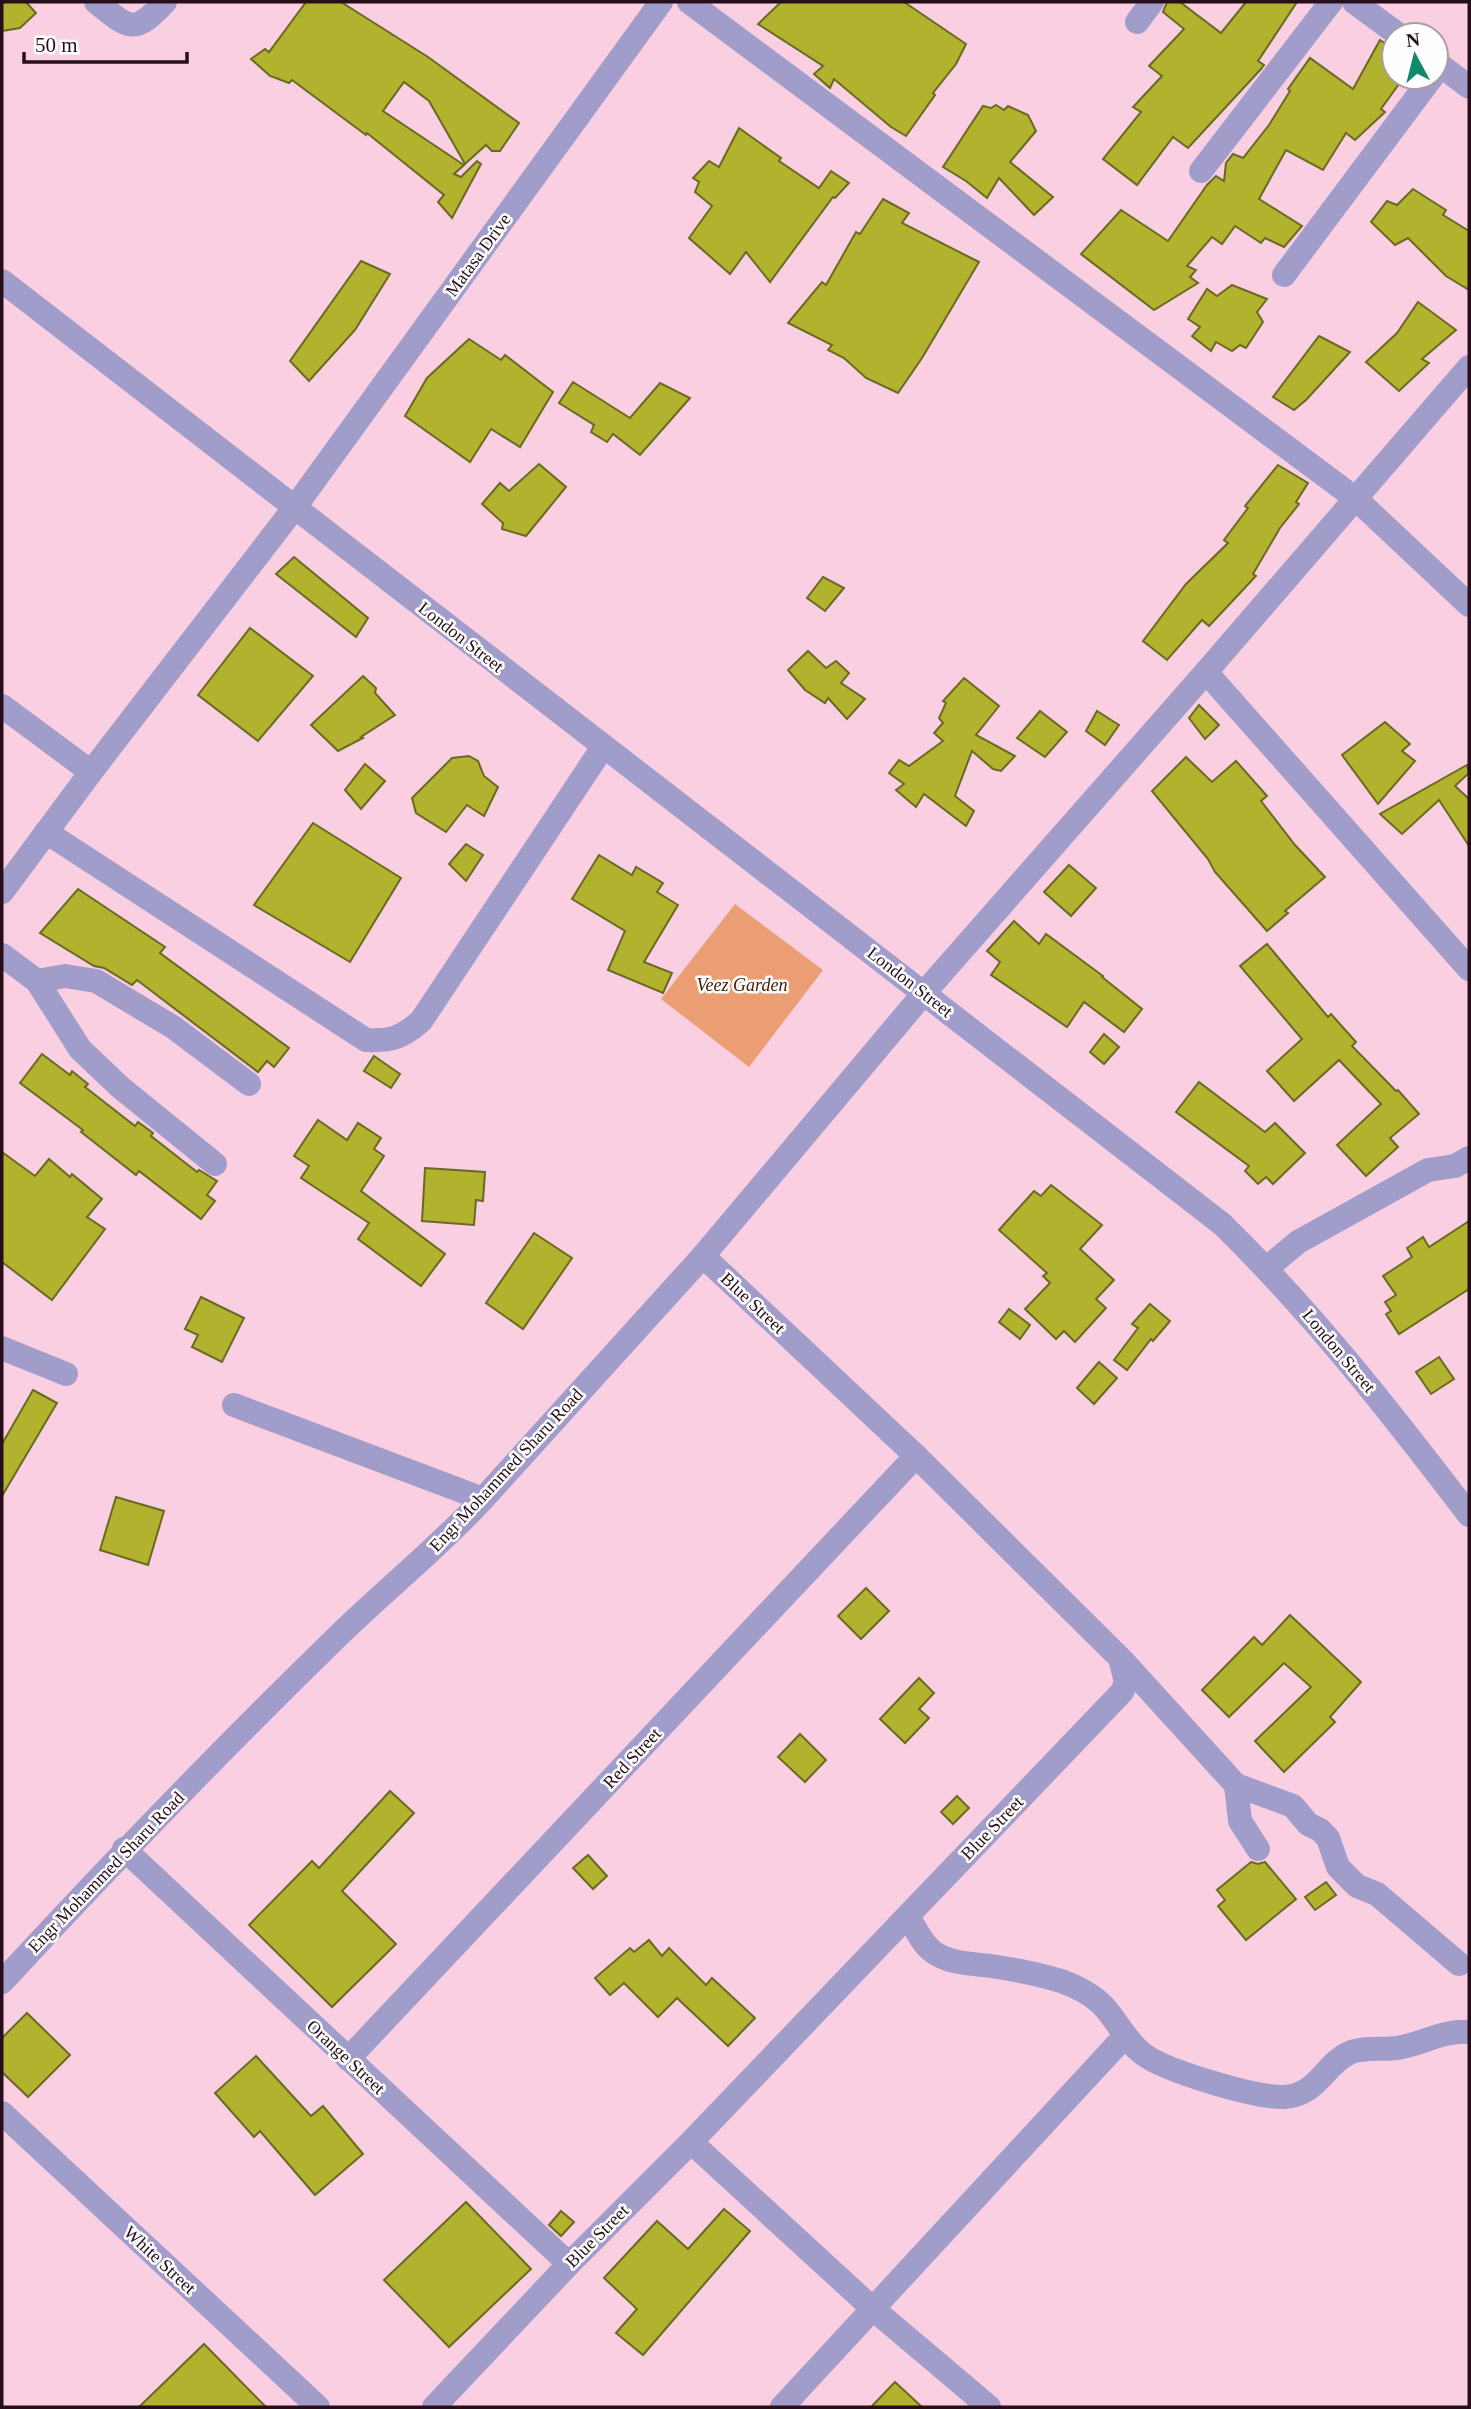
<svg xmlns="http://www.w3.org/2000/svg" width="1471" height="2409" font-family="'Times New Roman',serif">
<style>
.green{fill:#eb9e73}
.building{fill:#b2b22e;stroke:#696a22;stroke-width:2}
.lines{fill:none;stroke-linecap:round;stroke-linejoin:round}
.minor{stroke:#a19dca;stroke-width:24}
.labels{text-anchor:middle;dominant-baseline:central;stroke-width:5;stroke-linejoin:round;paint-order:stroke}
.street-label{font-size:18px;fill:#260e1b;stroke:#fefefe}
.park-label{font-size:18px;font-style:italic;fill:#482007;stroke:#fefefe}
</style>
<rect width="100%" height="100%" fill="#fbcfe2"/>
<polygon class="green" points="735,904 823,970 749,1067 661,999"/>
<g class="building">
<polygon points="2,2 26,2 36,13 20,28 2,31"/>
<polygon points="306,2 341,2 428,57 519,123 500,151 492,151 486,145 465,164 429,101 404,82 383,111 464,165 454,174 461,177 477,161 481,164 452,218 438,202 444,195 367,133 366,135 292,80 289,83 270,76 251,59 265,49 269,52"/>
<polygon points="781,2 904,2 966,44 956,64 933,93 935,95 906,136 891,127 834,79 830,88 814,74 823,66 758,24"/>
<polygon points="1167,2 1180,2 1221,33 1246,2 1297,2 1258,61 1264,65 1261,69 1188,148 1173,137 1137,185 1103,159 1141,112 1133,107 1162,76 1149,66 1184,29 1163,12"/>
<polygon points="1380,40 1394,49 1394,77 1404,77 1381,109 1385,112 1355,140 1346,133 1323,170 1286,150 1259,199 1302,226 1284,247 1265,238 1261,243 1235,226 1222,244 1212,237 1187,266 1196,270 1190,277 1198,283 1154,310 1081,254 1121,210 1168,241 1207,185 1216,176 1224,181 1226,163 1233,154 1243,158 1269,125 1290,91 1288,89 1310,58 1353,89"/>
<polygon points="996,105 1004,110 1008,106 1028,115 1036,131 1010,162 1053,197 1034,215 999,178 987,198 966,181 943,167 983,106 991,108"/>
<polygon points="739,128 781,158 779,161 819,188 831,171 849,183 835,198 833,197 770,282 746,252 730,274 689,238 712,206 695,192 699,182 693,178 709,161 719,167"/>
<polygon points="1413,189 1446,210 1443,215 1469,231 1469,290 1446,276 1408,238 1395,245 1371,222 1387,201 1397,205"/>
<polygon points="883,199 909,213 902,223 979,262 922,358 898,393 866,378 844,358 828,350 832,345 788,323 822,282 826,285 856,232 860,234"/>
<polygon points="361,261 390,274 355,330 309,381 290,361"/>
<polygon points="1232,285 1267,299 1257,312 1263,322 1246,348 1240,345 1232,351 1216,342 1211,351 1192,336 1200,327 1188,319 1207,289 1217,296"/>
<polygon points="1418,302 1456,330 1422,359 1429,363 1399,391 1366,362 1397,333"/>
<polygon points="1319,336 1350,352 1306,400 1294,410 1273,397"/>
<polygon points="469,339 501,360 505,355 553,392 520,447 491,429 470,462 405,416 427,378"/>
<polygon points="573,382 630,418 660,383 690,398 640,455 613,434 607,442 591,432 594,425 559,403"/>
<polygon points="539,464 566,487 526,536 502,529 503,523 482,504 500,483 509,491"/>
<polygon points="1278,465 1308,483 1296,502 1299,504 1280,528 1253,574 1256,576 1209,626 1202,620 1167,660 1143,641 1186,584 1228,543 1224,540 1248,508 1245,506"/>
<polygon points="294,557 368,618 356,637 276,574"/>
<polygon points="823,577 844,588 825,611 807,598"/>
<polygon points="250,628 313,676 258,741 198,695"/>
<polygon points="808,651 826,668 836,661 849,673 841,683 865,699 847,719 828,698 825,703 805,690 788,670"/>
<polygon points="363,676 376,688 375,693 395,715 361,737 363,738 338,751 311,725"/>
<polygon points="964,678 999,706 976,735 1015,756 1001,771 993,769 972,751 955,796 974,811 966,826 924,794 916,807 896,790 904,784 889,773 899,760 909,766 943,741 934,733 943,723 939,718 946,703 943,701"/>
<polygon points="1199,705 1219,725 1205,739 1189,718"/>
<polygon points="1040,711 1067,732 1045,757 1017,738"/>
<polygon points="1097,711 1119,725 1105,745 1086,731"/>
<polygon points="1385,722 1410,744 1402,751 1415,761 1378,804 1342,755"/>
<polygon points="469,756 478,761 484,776 498,787 484,816 467,805 446,832 416,813 412,798 452,758"/>
<polygon points="1186,757 1212,782 1236,761 1267,796 1261,801 1295,845 1325,877 1285,911 1288,913 1267,931 1215,872 1208,859 1152,791"/>
<polygon points="365,764 385,781 361,809 345,790"/>
<polygon points="1467,765 1469,773 1455,786 1469,799 1469,846 1439,800 1402,834 1380,814"/>
<polygon points="313,823 401,878 350,962 254,905"/>
<polygon points="466,844 483,855 466,881 449,864"/>
<polygon points="599,855 632,875 636,867 663,883 657,892 678,905 644,962 672,973 663,993 608,970 625,931 572,899"/>
<polygon points="1069,865 1096,888 1071,916 1044,892"/>
<polygon points="78,889 165,947 160,953 289,1048 274,1067 267,1061 258,1072 137,980 132,985 104,968 94,966 40,933"/>
<polygon points="1014,921 1039,944 1046,934 1103,976 1102,977 1142,1009 1124,1032 1084,1002 1067,1027 991,975 1000,962 987,951"/>
<polygon points="1267,944 1328,1017 1331,1014 1356,1042 1352,1046 1396,1091 1398,1090 1419,1114 1390,1138 1398,1147 1366,1176 1337,1145 1381,1104 1339,1060 1294,1101 1267,1071 1302,1039 1240,966"/>
<polygon points="1104,1034 1119,1047 1104,1064 1090,1052"/>
<polygon points="42,1054 70,1075 72,1071 88,1084 85,1087 135,1126 138,1122 153,1133 151,1136 197,1172 199,1170 217,1181 207,1195 215,1201 201,1219 139,1171 136,1175 81,1132 83,1130 20,1083"/>
<polygon points="374,1056 400,1074 391,1088 364,1071"/>
<polygon points="1199,1082 1265,1132 1275,1123 1305,1153 1273,1184 1266,1177 1258,1184 1245,1171 1249,1166 1176,1112"/>
<polygon points="318,1120 347,1140 358,1123 381,1138 374,1149 384,1156 361,1191 445,1254 421,1286 358,1239 369,1223 301,1178 309,1166 294,1156"/>
<polygon points="2,1152 35,1176 49,1159 70,1177 72,1174 102,1199 87,1217 105,1229 52,1300 2,1262"/>
<polygon points="425,1168 485,1172 483,1201 476,1200 474,1225 422,1221"/>
<polygon points="1051,1185 1102,1225 1080,1249 1114,1280 1096,1299 1106,1308 1075,1342 1064,1331 1056,1339 1025,1309 1050,1283 1043,1276 1047,1273 999,1230 1034,1191 1041,1196"/>
<polygon points="1469,1221 1469,1289 1399,1334 1386,1314 1391,1311 1385,1302 1396,1295 1383,1276 1412,1257 1407,1248 1423,1237 1429,1247"/>
<polygon points="534,1233 572,1258 523,1329 486,1303"/>
<polygon points="201,1297 244,1318 222,1362 192,1347 198,1335 185,1329"/>
<polygon points="1150,1304 1170,1321 1153,1341 1151,1339 1127,1370 1114,1360 1138,1328 1132,1324"/>
<polygon points="1009,1309 1030,1325 1020,1339 999,1322"/>
<polygon points="1439,1357 1454,1379 1431,1394 1416,1372"/>
<polygon points="1099,1362 1117,1378 1094,1404 1077,1388"/>
<polygon points="33,1390 57,1403 2,1496 2,1444"/>
<polygon points="116,1497 164,1511 148,1565 100,1550"/>
<polygon points="866,1588 889,1611 861,1639 838,1616"/>
<polygon points="1290,1615 1361,1682 1330,1717 1335,1722 1284,1772 1255,1741 1311,1687 1284,1663 1229,1717 1202,1690 1254,1637 1262,1645"/>
<polygon points="919,1678 934,1693 919,1709 929,1718 905,1743 880,1719"/>
<polygon points="800,1734 826,1760 805,1782 778,1757"/>
<polygon points="390,1791 414,1813 342,1891 396,1944 332,2007 249,1925 312,1861 319,1868"/>
<polygon points="957,1796 969,1808 953,1824 941,1812"/>
<polygon points="588,1855 607,1876 593,1889 573,1868"/>
<polygon points="1251,1862 1258,1864 1265,1862 1296,1899 1246,1940 1218,1906 1225,1900 1217,1890"/>
<polygon points="1326,1882 1336,1895 1315,1910 1305,1897"/>
<polygon points="649,1940 662,1956 669,1948 706,1985 712,1978 755,2018 728,2046 677,1998 658,2017 624,1983 610,1995 595,1978 630,1948 634,1952"/>
<polygon points="27,2013 70,2055 28,2097 2,2072 2,2038"/>
<polygon points="256,2056 311,2116 323,2106 363,2154 315,2195 260,2131 254,2137 215,2093"/>
<polygon points="466,2202 531,2269 449,2347 384,2280"/>
<polygon points="724,2209 750,2231 643,2355 616,2333 637,2309 604,2278 657,2221 688,2249"/>
<polygon points="561,2211 574,2222 561,2236 549,2225"/>
<polygon points="204,2344 266,2407 139,2407"/>
<polygon points="895,2382 922,2407 871,2407"/>
</g>
<g class="lines">
<g class="minor">
<path d="M 96,2 C 129,28 133,36 165,2"/>
<polyline points="689,2 1355,498 1469,605"/>
<polyline points="1354,2 1399,35"/>
<polyline points="1137,22 1152,2"/>
<polyline points="1436,62 1469,87"/>
<polyline points="1201,171 1331,2"/>
<polyline points="1284,275 1432,77"/>
<path d="M 2,281 L 1222,1224 C 1313,1313 1392,1414 1469,1515"/>
<polyline points="1206,672 1469,969"/>
<polyline points="2,706 91,772"/>
<path d="M 46,832 L 366,1040 C 392,1041 401,1038 421,1021 L 603,747"/>
<polyline points="2,892 91,772 295,507 661,2"/>
<polyline points="2,955 37,981 80,1049 120,1087 215,1164"/>
<polyline points="37,981 65,976 96,981 173,1027 249,1084"/>
<polyline points="1267,1268 1298,1242 1428,1170 1455,1166 1469,1158"/>
<polyline points="2,1348 66,1374"/>
<polyline points="234,1405 483,1499"/>
<polyline points="1123,1661 1236,1785 1293,1806 1308,1824 1320,1830 1328,1838 1338,1867 1357,1886 1377,1894 1459,1964"/>
<polyline points="1236,1785 1240,1821 1258,1849"/>
<polyline points="124,1849 569,2264"/>
<path d="M 908,1916 C 915,1928 921,1942 932,1951 C 951,1966 980,1963 1003,1968 C 1022,1971 1042,1975 1061,1981 C 1076,1986 1095,1996 1106,2009 C 1118,2023 1127,2042 1143,2054 C 1165,2071 1256,2098 1284,2097 C 1318,2095 1325,2064 1349,2053 C 1363,2047 1383,2050 1397,2048 C 1422,2044 1443,2030 1469,2032"/>
<path d="M 2,1982 C 111,1864 222,1749 337,1637 C 385,1590 438,1548 483,1499 L 703,1256 L 924,993 L 1206,672 L 1469,367"/>
<polyline points="348,2059 916,1456"/>
<polyline points="2,2113 318,2407"/>
<polyline points="691,2142 872,2308 989,2407"/>
<polyline points="434,2407 569,2264 691,2142 1122,1692 1126,1682 1120,1658 916,1456 703,1256"/>
<polyline points="782,2407 1125,2036"/>
</g>
</g>
<g class="labels">
<g class="street-label">
<text transform="translate(478 255) rotate(-54)">Matasa Drive</text>
<text transform="translate(461 637) rotate(38)">London Street</text>
<text transform="translate(910 982) rotate(38)">London Street</text>
<text transform="translate(753 1303) rotate(43)">Blue Street</text>
<text transform="translate(1339 1351) rotate(50)">London Street</text>
<text transform="translate(506 1470) rotate(-47)">Engr Mohammed Sharu Road</text>
<text transform="translate(632 1758) rotate(-47)">Red Street</text>
<text transform="translate(992 1828) rotate(-46)">Blue Street</text>
<text transform="translate(106 1872) rotate(-46)">Engr Mohammed Sharu Road</text>
<text transform="translate(346 2057) rotate(43)">Orange Street</text>
<text transform="translate(597 2236) rotate(-45)">Blue Street</text>
<text transform="translate(160 2260) rotate(43)">White Street</text>
</g>
<g class="park-label">
<text x="742" y="985">Veez Garden</text>
</g>
</g>
<rect width="1471" height="2409" fill="none" stroke="#260e1b" stroke-width="7"/>
<g transform="translate(1415 56) rotate(353)"><circle r="33" fill="#fefefe" stroke="#a89ea3" stroke-width="2"/>
<path d="M0-5L12 26L0 18L-12 26Z" fill="#13896b"/>
<text y="-10" font-size="19" font-weight="bold" text-anchor="middle" fill="#260e1b">N</text>
</g>
<path d="M24 52v10h163v-10" fill="none" stroke="#260e1b" stroke-width="3.5"/>
<text x="35" y="52" font-size="21" fill="#260e1b" stroke="#fefefe" stroke-width="5" paint-order="stroke">50 m</text>
</svg>
